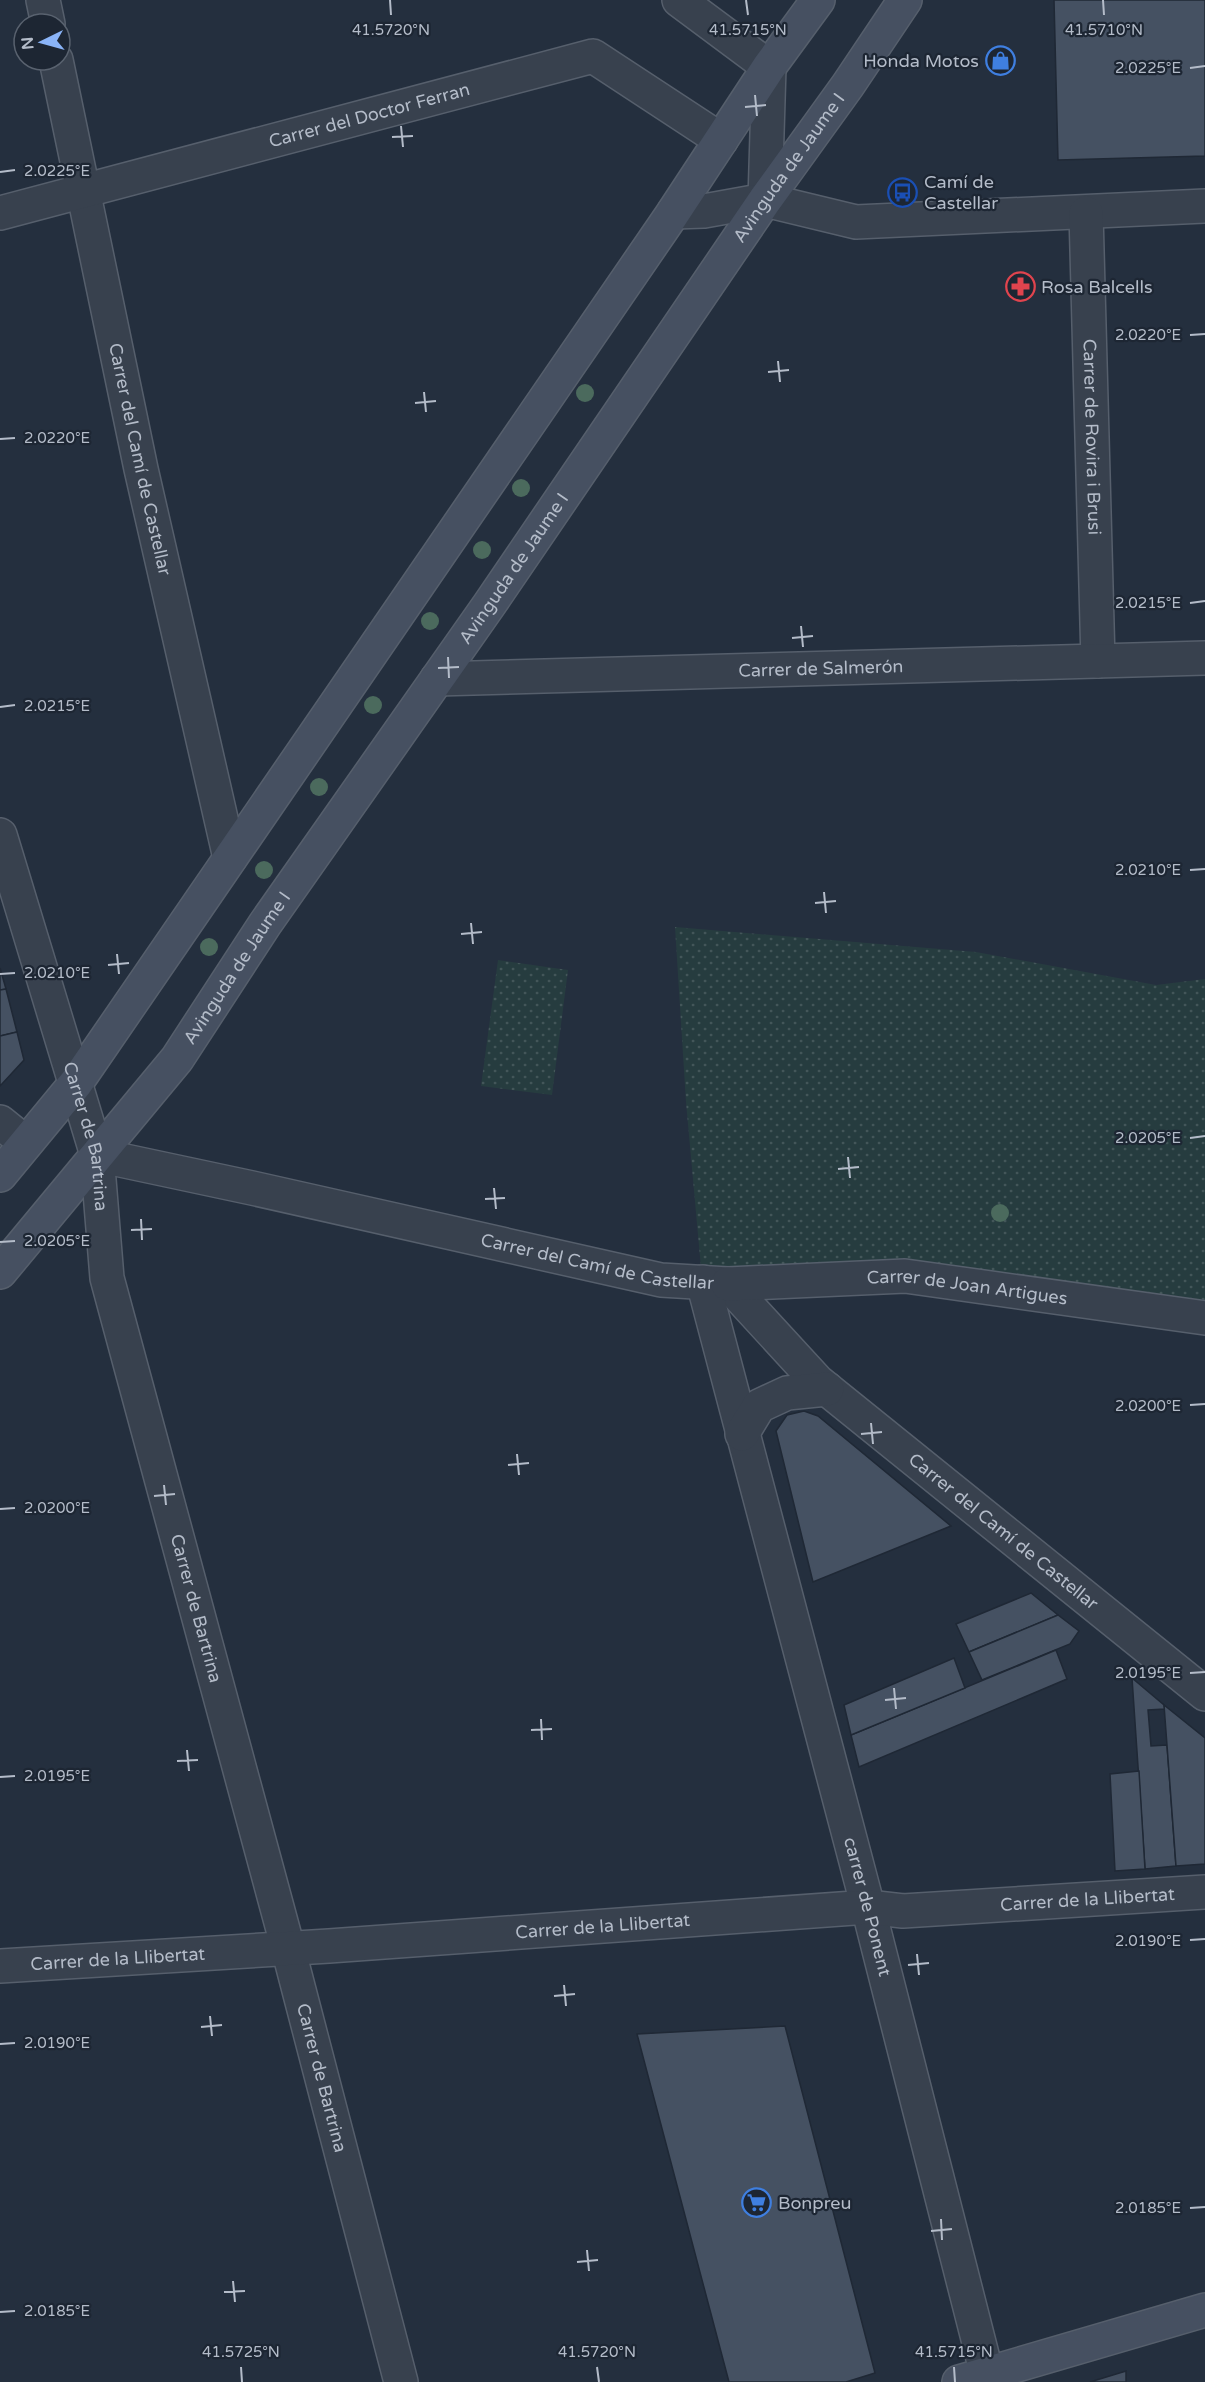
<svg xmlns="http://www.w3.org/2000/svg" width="1205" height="2382" font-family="'Varela Round',sans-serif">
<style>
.park{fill:url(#park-dots)}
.building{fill:#455162;stroke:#1f2835;stroke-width:1.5}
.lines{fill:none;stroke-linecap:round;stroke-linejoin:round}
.street-casing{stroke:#565f6c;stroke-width:36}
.secondary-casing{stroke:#565f6c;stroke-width:36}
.street{stroke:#38414e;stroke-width:33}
.secondary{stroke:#465061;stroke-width:33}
.tree{fill:#4b6a5d}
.ticks{fill:none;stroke:#b4bcc9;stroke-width:2}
.labels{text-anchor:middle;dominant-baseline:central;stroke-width:4.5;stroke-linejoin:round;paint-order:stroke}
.poi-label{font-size:18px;fill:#b4bcc9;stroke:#1d2633;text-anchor:start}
.street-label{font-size:18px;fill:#b4bcc9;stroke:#1d2633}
.ticks-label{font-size:15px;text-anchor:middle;fill:#b4bcc9;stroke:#1d2633;stroke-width:4.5;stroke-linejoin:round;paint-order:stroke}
</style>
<defs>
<pattern id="park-dots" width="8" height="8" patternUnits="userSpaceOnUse" patternTransform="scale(1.5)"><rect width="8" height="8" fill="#263c3f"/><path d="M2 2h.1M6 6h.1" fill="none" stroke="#435659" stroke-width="1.8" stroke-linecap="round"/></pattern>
</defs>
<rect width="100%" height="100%" fill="#242f3e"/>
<g class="park">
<polygon points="675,927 976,952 1156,985 1205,979 1205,1300 909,1265 701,1268 686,1102"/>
<polygon points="498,960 568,970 552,1095 481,1086"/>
</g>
<g class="building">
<polygon points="1054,0 1205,0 1205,156 1058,160"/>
<polygon points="0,968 6,989 0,990"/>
<polygon points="6,989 17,1032 0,1036 0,990"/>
<polygon points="17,1032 24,1060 0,1086 0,1036"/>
<polygon points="804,1411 818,1416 951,1526 813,1582 776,1431 787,1415"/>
<polygon points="1031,1593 1058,1615 969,1652 956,1624"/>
<polygon points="1058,1615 1079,1631 1070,1644 982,1680 969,1652"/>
<polygon points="1056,1650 1067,1679 859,1767 851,1735"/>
<polygon points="954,1658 965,1688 851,1735 844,1705"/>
<polygon points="1132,1678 1164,1705 1165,1709 1148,1710 1151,1746 1167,1745 1176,1866 1145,1869"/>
<polygon points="1164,1705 1205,1738 1205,1864 1176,1866"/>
<polygon points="1139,1771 1145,1869 1115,1871 1110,1774"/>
<polygon points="785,2026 875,2373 846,2382 729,2382 637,2034"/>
<polygon points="1126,2371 1126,2382 1090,2382"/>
</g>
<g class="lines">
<defs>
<g id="street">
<polyline points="43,0 48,24"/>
<polyline points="679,0 769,67 765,200"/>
<path id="s1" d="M 56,60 L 141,469 L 230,858"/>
<polyline points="674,212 704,211 765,200 856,222 1205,206"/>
<path id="s2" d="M 0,213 L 593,56 L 721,140"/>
<path id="s3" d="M 1086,213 L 1098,661"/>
<path id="s4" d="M 437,679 L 1205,658"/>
<path id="s5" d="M 0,835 L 97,1155 L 107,1278 L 288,1948 L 401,2382"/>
<polyline points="0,1122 26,1143"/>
<path id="s6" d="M 97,1155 L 252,1188 L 661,1280 L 728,1284 L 817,1381 L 1205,1694"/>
<path id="s7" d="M 703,1282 L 868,1907 L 989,2382"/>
<path id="s8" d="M 728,1284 L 905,1276 L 1205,1318"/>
<polyline points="742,1434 759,1406 787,1393 827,1389"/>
<path id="s9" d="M 0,1966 L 329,1946 L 868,1907 L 903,1911 L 1205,1892"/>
</g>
<g id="secondary">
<polyline points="0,1175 76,1083 671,216 769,67 818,0"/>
<path id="s10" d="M 0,1272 L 177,1059 L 265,924 L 489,605 L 765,200 L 848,85 L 905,0"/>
<polyline points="959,2382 1205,2310"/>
</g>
</defs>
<use href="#street" class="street-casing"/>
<use href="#secondary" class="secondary-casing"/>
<use href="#street" class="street"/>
<use href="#secondary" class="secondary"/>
</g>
<g class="tree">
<circle cx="585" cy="393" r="9"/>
<circle cx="521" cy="488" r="9"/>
<circle cx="482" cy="550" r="9"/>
<circle cx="430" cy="621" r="9"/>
<circle cx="373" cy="705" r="9"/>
<circle cx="319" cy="787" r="9"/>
<circle cx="264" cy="870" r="9"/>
<circle cx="209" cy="947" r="9"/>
<circle cx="1000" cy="1213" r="9"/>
</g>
<path class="ticks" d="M 390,0 L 391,15M 746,0 L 748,15M 1103,0 L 1104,15M 1190,68 L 1205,66M 755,95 L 757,116M 745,107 L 766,105M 401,126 L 403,147M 392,137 L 413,136M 0,172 L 15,170M 1190,335 L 1205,334M 778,361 L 780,382M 768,372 L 789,370M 424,392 L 426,412M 415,403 L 436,401M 0,439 L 15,438M 1190,603 L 1205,601M 801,626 L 803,647M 792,638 L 813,636M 448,657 L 449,678M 438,668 L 459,667M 0,707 L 15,705M 1190,870 L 1205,869M 824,892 L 826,913M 815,903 L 836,901M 471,923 L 473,944M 461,934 L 482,932M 117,954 L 119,974M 108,965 L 129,963M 0,974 L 15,973M 1190,1138 L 1205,1136M 848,1157 L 850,1178M 838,1169 L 859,1167M 494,1188 L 496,1209M 485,1199 L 505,1198M 141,1219 L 142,1240M 131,1230 L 152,1229M 0,1242 L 15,1241M 1190,1405 L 1205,1404M 871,1423 L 873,1444M 861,1434 L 882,1432M 517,1454 L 519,1475M 508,1465 L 529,1463M 164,1485 L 166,1505M 154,1496 L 175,1494M 0,1509 L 15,1508M 1190,1673 L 1205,1672M 894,1688 L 896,1709M 885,1700 L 906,1698M 541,1719 L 542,1740M 531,1730 L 552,1729M 187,1750 L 189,1771M 177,1761 L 198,1760M 0,1777 L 15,1776M 1190,1940 L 1205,1939M 917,1954 L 919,1975M 908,1965 L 929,1963M 564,1985 L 566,2006M 554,1996 L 575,1994M 210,2016 L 212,2036M 201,2027 L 222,2025M 0,2044 L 15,2043M 1190,2208 L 1205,2207M 941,2219 L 942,2240M 931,2231 L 952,2229M 587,2250 L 589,2271M 577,2262 L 598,2260M 233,2281 L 235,2302M 224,2292 L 245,2291M 0,2312 L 15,2311M 241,2367 L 242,2382M 597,2367 L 599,2382M 954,2367 L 955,2382"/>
<defs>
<symbol id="shop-ring" viewBox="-11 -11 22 22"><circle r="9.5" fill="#1d2633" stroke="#3f7fe0" stroke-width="1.5"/><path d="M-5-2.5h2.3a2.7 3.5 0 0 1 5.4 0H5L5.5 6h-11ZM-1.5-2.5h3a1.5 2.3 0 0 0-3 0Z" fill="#3f7fe0"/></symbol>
<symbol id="bus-ring" viewBox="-11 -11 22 22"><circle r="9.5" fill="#1d2633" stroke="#1a4fb4" stroke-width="1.5"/><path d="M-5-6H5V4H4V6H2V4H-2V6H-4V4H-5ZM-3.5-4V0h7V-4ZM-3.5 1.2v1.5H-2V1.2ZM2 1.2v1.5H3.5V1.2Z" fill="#1a4fb4"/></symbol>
<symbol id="pharmacy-ring" viewBox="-11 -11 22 22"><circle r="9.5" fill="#1d2633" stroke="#e0444e" stroke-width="1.5"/><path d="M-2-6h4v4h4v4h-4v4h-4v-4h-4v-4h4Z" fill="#e0444e"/></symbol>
<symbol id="supermarket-ring" viewBox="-11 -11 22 22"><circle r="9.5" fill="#1d2633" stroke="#3f7fe0" stroke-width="1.5"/><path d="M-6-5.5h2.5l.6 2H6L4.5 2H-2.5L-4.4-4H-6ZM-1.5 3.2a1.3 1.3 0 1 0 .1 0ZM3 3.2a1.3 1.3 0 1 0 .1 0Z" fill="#3f7fe0"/></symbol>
</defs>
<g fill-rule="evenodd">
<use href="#shop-ring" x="984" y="44" width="33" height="33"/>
<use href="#bus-ring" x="886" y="176" width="33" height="33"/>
<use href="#pharmacy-ring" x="1004" y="270" width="33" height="33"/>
<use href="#supermarket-ring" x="740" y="2186" width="33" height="33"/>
</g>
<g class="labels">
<g class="poi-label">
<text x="979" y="61" text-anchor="end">Honda Motos</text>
<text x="924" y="182">Camí de<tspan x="924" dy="21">Castellar</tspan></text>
<text x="1041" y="287">Rosa Balcells</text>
<text x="778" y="2203">Bonpreu</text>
</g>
<g class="street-label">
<text stroke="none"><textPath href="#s2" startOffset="382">Carrer del Doctor Ferran</textPath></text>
<text stroke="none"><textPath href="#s10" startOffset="1358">Avinguda de Jaume I</textPath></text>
<text stroke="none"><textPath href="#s3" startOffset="224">Carrer de Rovira i Brusi</textPath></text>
<text stroke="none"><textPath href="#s1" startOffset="408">Carrer del Camí de Castellar</textPath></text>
<text stroke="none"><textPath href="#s10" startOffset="872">Avinguda de Jaume I</textPath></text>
<text stroke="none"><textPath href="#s4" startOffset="384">Carrer de Salmerón</textPath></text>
<text stroke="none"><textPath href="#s10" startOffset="386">Avinguda de Jaume I</textPath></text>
<text stroke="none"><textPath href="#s5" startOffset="314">Carrer de Bartrina</textPath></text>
<text stroke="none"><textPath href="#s6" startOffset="512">Carrer del Camí de Castellar</textPath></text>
<text stroke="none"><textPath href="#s8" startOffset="240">Carrer de Joan Artigues</textPath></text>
<text stroke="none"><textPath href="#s6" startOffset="1016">Carrer del Camí de Castellar</textPath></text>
<text stroke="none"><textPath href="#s5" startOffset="800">Carrer de Bartrina</textPath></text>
<text stroke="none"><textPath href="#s9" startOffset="1090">Carrer de la Llibertat</textPath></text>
<text stroke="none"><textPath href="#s7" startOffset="646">carrer de Ponent</textPath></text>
<text stroke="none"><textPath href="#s9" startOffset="604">Carrer de la Llibertat</textPath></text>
<text stroke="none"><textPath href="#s9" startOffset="118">Carrer de la Llibertat</textPath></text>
<text stroke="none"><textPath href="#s5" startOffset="1286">Carrer de Bartrina</textPath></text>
</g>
</g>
<g class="ticks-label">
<text x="391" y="35">41.5720°N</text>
<text x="748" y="35">41.5715°N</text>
<text x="1104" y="35">41.5710°N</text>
<text x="1148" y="73">2.0225°E</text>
<text x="57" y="176">2.0225°E</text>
<text x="1148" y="340">2.0220°E</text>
<text x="57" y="443">2.0220°E</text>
<text x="1148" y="608">2.0215°E</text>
<text x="57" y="711">2.0215°E</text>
<text x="1148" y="875">2.0210°E</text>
<text x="57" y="978">2.0210°E</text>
<text x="1148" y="1143">2.0205°E</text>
<text x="57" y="1246">2.0205°E</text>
<text x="1148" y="1411">2.0200°E</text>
<text x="57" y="1513">2.0200°E</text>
<text x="1148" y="1678">2.0195°E</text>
<text x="57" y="1781">2.0195°E</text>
<text x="1148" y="1946">2.0190°E</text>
<text x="57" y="2048">2.0190°E</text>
<text x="1148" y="2213">2.0185°E</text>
<text x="57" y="2316">2.0185°E</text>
<text x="241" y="2357">41.5725°N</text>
<text x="597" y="2357">41.5720°N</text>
<text x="954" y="2357">41.5715°N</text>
</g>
<g transform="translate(42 42) rotate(265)"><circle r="28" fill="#1d2633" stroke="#59626f" stroke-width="1.5"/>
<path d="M0-4.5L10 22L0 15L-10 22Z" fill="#8ab4f8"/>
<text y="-9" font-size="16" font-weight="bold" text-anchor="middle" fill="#b4bcc9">N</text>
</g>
</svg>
